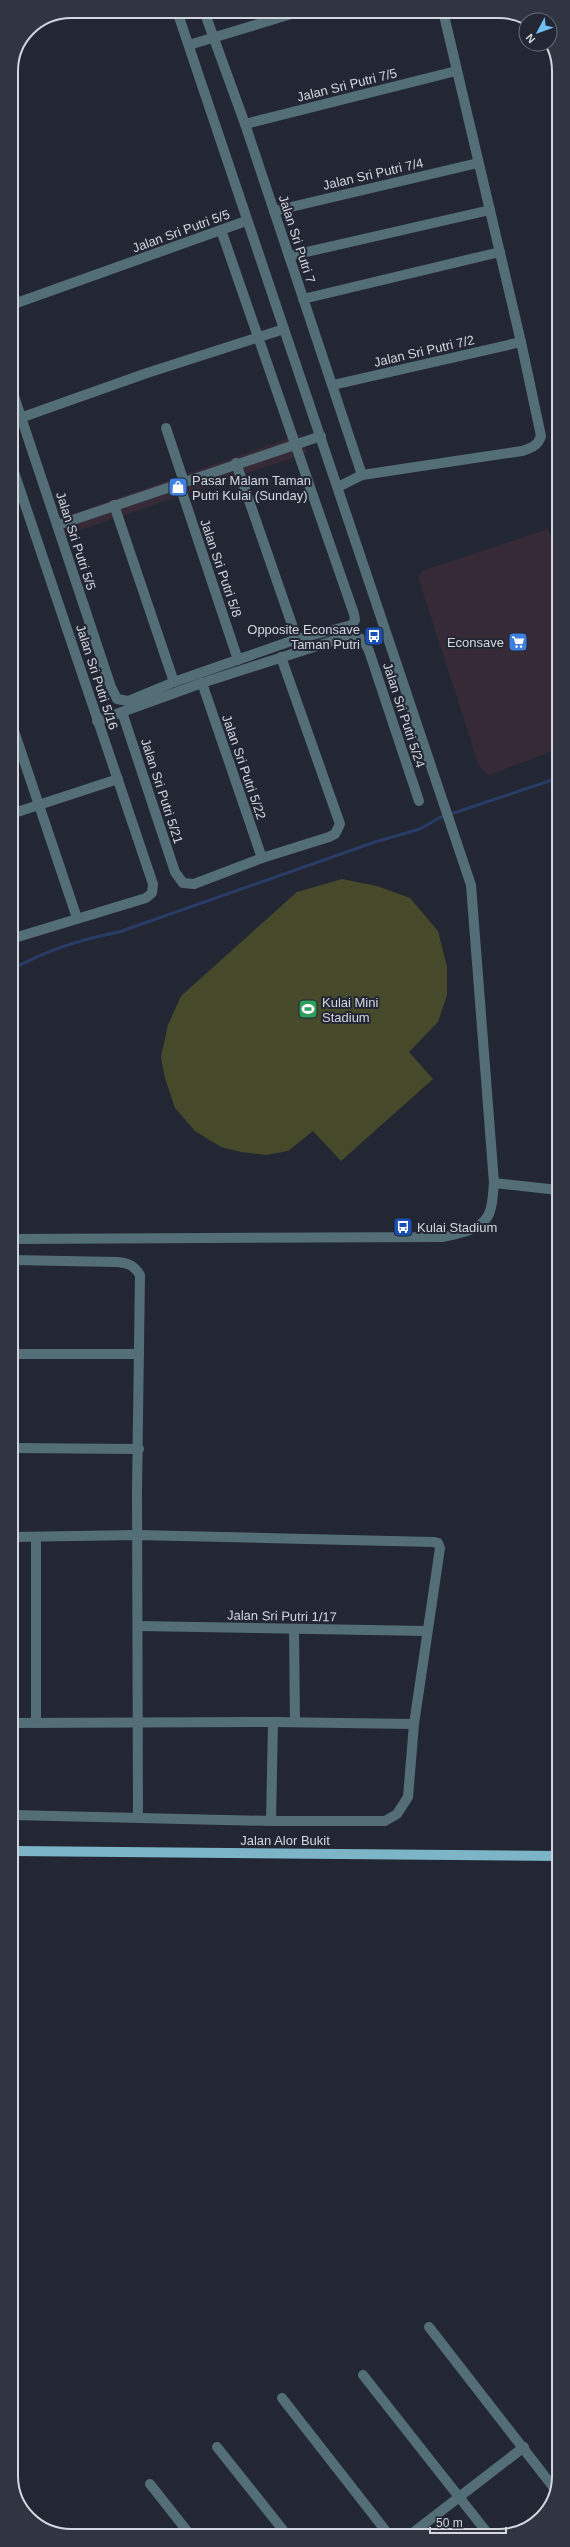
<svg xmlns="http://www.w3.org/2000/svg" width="570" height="2547" font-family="Arial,sans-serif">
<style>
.commercial{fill:#362a37}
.green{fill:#47492b}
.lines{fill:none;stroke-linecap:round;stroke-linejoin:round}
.stream{stroke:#293c66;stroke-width:3}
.minor{stroke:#536e77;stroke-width:10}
.major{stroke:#7cb5c8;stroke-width:10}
.labels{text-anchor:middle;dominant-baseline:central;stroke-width:4;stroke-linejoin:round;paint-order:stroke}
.street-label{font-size:13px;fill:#d3d6de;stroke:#232733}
.poi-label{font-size:13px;fill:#d3d6de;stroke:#232733;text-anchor:start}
.rim{fill:none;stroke:#d3d6de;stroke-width:2}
</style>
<rect width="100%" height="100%" fill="#232733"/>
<g class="commercial">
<polygon points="301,434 307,453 57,538 52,521"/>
<polygon points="548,529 558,557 558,749 489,775 479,766 418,577 422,571"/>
</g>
<polygon class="green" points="342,879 377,886 410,898 438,931 447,967 447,995 438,1022 409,1052 433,1079 341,1161 313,1131 288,1151 266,1155 241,1152 221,1147 195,1131 175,1108 165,1078 161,1057 168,1025 181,996 297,892"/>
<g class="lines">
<path class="stream" d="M 11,970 C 42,952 83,939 119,932 L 375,842 L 420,829 L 439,818 L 558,778"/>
<g class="minor">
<polyline points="204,11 245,124 362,475"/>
<polyline points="189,45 301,11"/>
<polyline points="245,124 456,71"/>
<polyline points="274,211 478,163"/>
<polyline points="289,256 490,210"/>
<polyline points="303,299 500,252"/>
<polyline points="11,305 246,221"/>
<polyline points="333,385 521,342"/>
<polyline points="11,387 111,687 117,699 128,701 174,682 297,639 352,625 355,620 354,614 221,230"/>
<polyline points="20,418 147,373 284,329"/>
<polyline points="166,428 184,482"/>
<polyline points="11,463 153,884 152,893 146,898 11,939"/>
<polyline points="236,463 297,639"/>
<polyline points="179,483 238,660"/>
<path d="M 338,487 L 362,475 L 522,451 C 531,448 538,446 541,436 L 521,342 L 443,11"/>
<polyline points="114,505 174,682"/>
<polyline points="58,525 321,436"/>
<polyline points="202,683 262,858"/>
<polyline points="122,712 175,872 183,883 194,884 262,858 329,837 335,834 340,824 281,657"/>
<path d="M 97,721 L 202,683 L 348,636 C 361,635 364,640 369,651 L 419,801"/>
<polyline points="11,722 77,918"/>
<polyline points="11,814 118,779"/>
<polyline points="494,1183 558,1190"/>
<path d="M 12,1239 L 442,1237 C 457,1234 485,1230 490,1211 C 493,1203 493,1192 494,1183 L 471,885 L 177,11"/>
<path d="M 12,1260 L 117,1262 C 128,1263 134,1265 140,1275 L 137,1491 L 138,1817"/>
<polyline points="12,1354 139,1354"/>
<polyline points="12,1448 139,1449"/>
<polyline points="12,1537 137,1535 433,1542 438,1543 440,1548 414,1724 408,1797 397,1814 385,1821 271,1821 12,1815"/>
<polyline points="36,1537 36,1723"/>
<polyline points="138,1626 427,1631"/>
<polyline points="294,1630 295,1722"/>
<polyline points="12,1723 273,1722 414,1724"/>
<polyline points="271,1821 273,1722"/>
<polyline points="429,2327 554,2488"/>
<polyline points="363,2375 489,2535"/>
<polyline points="282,2398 389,2535"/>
<polyline points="217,2447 287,2535"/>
<polyline points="150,2484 191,2536"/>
<polyline points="410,2535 524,2447"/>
</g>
<polyline class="major" points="12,1851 559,1856"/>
</g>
<defs>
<symbol id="shop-square" viewBox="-11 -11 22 22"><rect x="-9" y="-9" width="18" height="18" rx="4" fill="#3f7fe0" stroke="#232733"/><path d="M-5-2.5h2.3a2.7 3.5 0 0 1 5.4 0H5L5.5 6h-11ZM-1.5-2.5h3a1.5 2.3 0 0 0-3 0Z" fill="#fff"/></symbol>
<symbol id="bus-square" viewBox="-11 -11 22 22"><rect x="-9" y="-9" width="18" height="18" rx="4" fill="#1a4fb4" stroke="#232733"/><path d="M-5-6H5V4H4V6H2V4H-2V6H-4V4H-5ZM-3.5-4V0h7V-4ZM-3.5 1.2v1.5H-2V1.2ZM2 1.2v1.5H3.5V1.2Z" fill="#fff"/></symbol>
<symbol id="supermarket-square" viewBox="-11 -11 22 22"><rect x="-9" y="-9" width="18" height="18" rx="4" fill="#3f7fe0" stroke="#232733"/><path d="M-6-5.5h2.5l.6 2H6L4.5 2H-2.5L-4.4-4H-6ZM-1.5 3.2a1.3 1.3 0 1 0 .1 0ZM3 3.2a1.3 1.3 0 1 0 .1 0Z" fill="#fff"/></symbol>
<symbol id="stadium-square" viewBox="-11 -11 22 22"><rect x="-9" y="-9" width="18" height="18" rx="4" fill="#2e9e5b" stroke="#232733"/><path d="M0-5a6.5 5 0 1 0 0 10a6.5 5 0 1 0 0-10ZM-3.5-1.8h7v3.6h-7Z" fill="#fff"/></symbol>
</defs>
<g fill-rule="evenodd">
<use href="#shop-square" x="167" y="476" width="22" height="22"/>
<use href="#bus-square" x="363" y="625" width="22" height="22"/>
<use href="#supermarket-square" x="507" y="631" width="22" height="22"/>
<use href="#stadium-square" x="297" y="998" width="22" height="22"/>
<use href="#bus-square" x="392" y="1216" width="22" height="22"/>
</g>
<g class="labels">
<g class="street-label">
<text transform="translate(347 85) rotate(-14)">Jalan Sri Putri 7/5</text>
<text transform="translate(373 174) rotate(-13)">Jalan Sri Putri 7/4</text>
<text transform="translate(181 231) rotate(-20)">Jalan Sri Putri 5/5</text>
<text transform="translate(297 239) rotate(72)">Jalan Sri Putri 7</text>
<text transform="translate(424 351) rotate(-13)">Jalan Sri Putri 7/2</text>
<text transform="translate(76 541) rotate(72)">Jalan Sri Putri 5/5</text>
<text transform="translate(221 568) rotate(71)">Jalan Sri Putri 5/8</text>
<text transform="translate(97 677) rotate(72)">Jalan Sri Putri 5/16</text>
<text transform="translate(404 715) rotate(72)">Jalan Sri Putri 5/24</text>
<text transform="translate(244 767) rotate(71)">Jalan Sri Putri 5/22</text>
<text transform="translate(162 791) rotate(72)">Jalan Sri Putri 5/21</text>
<text transform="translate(282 1616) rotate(1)">Jalan Sri Putri 1/17</text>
<text x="285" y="1840">Jalan Alor Bukit</text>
</g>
<g class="poi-label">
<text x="192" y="480">Pasar Malam Taman<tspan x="192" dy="15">Putri Kulai (Sunday)</tspan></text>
<text x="360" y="629" text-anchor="end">Opposite Econsave<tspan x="360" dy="15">Taman Putri</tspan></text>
<text x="504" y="642" text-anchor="end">Econsave</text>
<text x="322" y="1002">Kulai Mini<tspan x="322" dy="15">Stadium</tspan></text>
<text x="417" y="1227">Kulai Stadium</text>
</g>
</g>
<path d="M0 0H570V2547H0ZM71 18H499A53 53 0 0 1 552 71V2476A53 53 0 0 1 499 2529H71A53 53 0 0 1 18 2476V71A53 53 0 0 1 71 18Z" fill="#313541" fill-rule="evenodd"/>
<path class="rim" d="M71 18H499A53 53 0 0 1 552 71V2476A53 53 0 0 1 499 2529H71A53 53 0 0 1 18 2476V71A53 53 0 0 1 71 18Z"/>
<g transform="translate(538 32) rotate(229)"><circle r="19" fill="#232733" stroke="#696d77"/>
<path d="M0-3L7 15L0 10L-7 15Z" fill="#71c1f5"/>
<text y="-6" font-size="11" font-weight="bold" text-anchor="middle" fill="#d3d6de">N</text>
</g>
<path d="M430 2527v6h76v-6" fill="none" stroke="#d3d6de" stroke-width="2"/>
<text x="436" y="2527" font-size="12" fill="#d3d6de" stroke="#232733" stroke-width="3" paint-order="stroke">50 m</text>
</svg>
